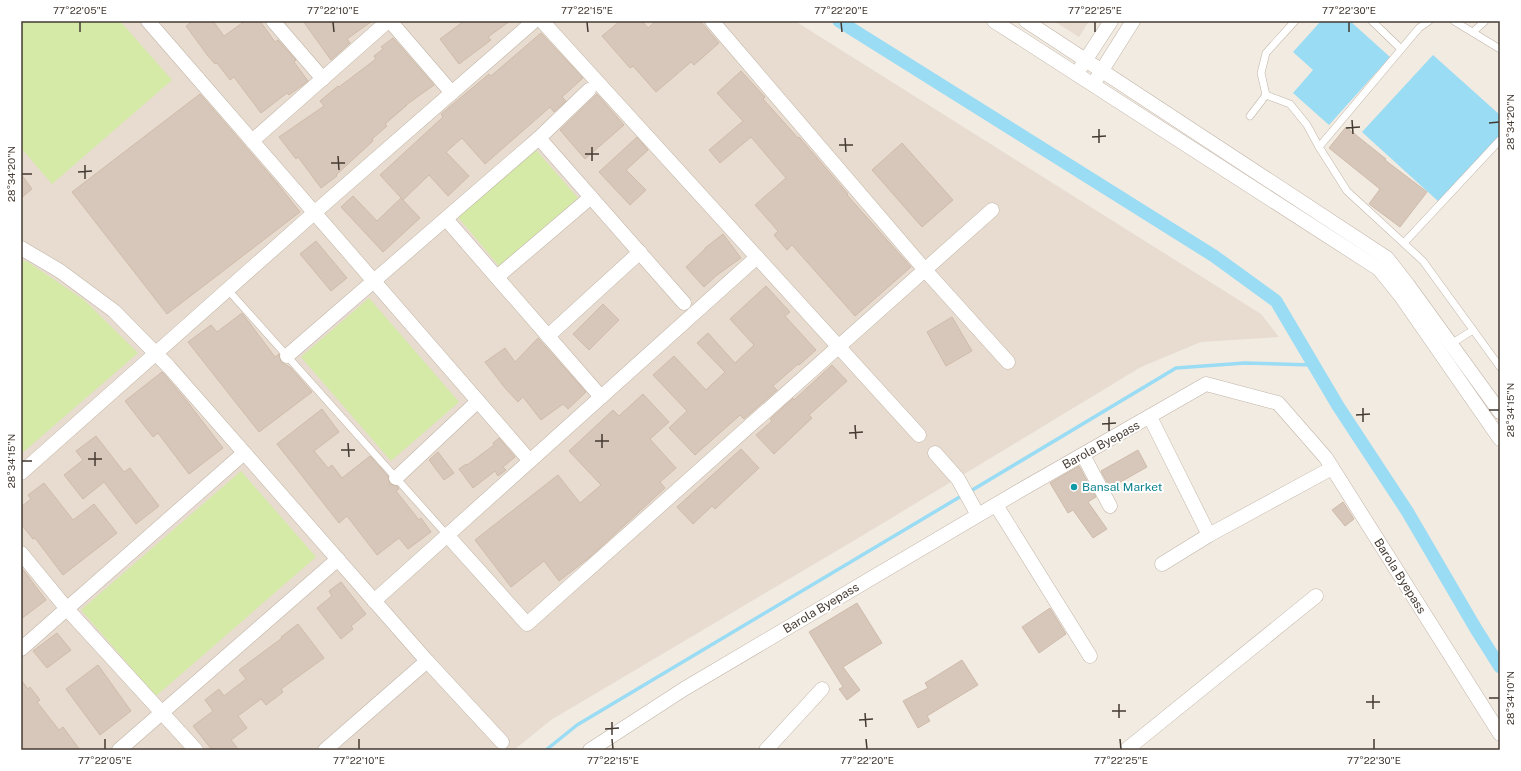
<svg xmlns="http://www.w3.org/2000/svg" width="1521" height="771" font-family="'Public Sans',sans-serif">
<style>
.residential{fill:#e7dccf}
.green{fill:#d5eaa7}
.water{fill:#99dcf4}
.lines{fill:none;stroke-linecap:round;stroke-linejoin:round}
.stream{stroke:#99dcf4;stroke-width:3.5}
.canal{stroke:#99dcf4;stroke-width:13}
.building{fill:#d7c7ba;stroke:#cfbbaa}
.lane-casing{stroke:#c1b4a7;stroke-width:8}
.street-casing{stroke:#c1b4a7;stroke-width:15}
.lane{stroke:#fff;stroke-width:7}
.street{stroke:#fff;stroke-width:14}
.ticks{fill:none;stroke:#443a32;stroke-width:1.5}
.culture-dot{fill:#0f9aa8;stroke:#fff;stroke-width:1.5}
.labels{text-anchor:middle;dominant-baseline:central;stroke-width:4;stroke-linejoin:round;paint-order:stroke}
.street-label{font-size:12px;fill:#443a32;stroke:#fff}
.culture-label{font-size:12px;fill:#0d838f;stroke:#fff;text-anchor:start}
.neatline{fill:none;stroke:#443a32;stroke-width:1.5}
.ticks-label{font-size:10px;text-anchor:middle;fill:#443a32}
</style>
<rect width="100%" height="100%" fill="#f2ebe2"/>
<g class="residential">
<polygon points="21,21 795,21 1261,314 1279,337 1201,342 1141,367 865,534 551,720 514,750 21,750"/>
<polygon points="1054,21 1089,21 1079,37"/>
</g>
<g class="green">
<polygon points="21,21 120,21 172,80 52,184 21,148"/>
<polygon points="536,150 578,198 499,266 458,217"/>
<polygon points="21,260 28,262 84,300 138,353 21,454"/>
<polygon points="369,298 459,402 391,461 301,357"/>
<polygon points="241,471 316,557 156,696 81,610"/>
</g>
<g class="water">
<polygon points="1321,21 1350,21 1390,57 1329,125 1293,93 1313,70 1293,52"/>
<polygon points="1433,55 1500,115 1500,135 1439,202 1362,132"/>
</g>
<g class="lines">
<g class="stream">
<polyline points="969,492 1176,368 1245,363 1313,365"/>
<polyline points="546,750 577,725 963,495"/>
</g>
<polyline class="canal" points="839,21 1214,256 1276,301 1338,406 1407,511 1476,629 1500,667"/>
</g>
<g class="building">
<polygon points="193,21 213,21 224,36 245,21 260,21 275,42 278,40 296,60 294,62 308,81 289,95 287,93 261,113 234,77 230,80 217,63 215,64 208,56 186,26"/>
<polygon points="303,21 372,21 347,39 350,43 331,60"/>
<polygon points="464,21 510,21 488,37 491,40 459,64 440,39"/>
<polygon points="620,21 642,21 648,28 656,21 700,21 719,43 694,65 691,62 656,92 633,66 630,68 602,36"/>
<polygon points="541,33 583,78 562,97 566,101 554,112 550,107 485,164 462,138 446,152 469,176 448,196 429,175 403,200 380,175 443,117 441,114 489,74 491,76"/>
<polygon points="393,38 434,85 406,105 407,105 385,124 387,126 372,139 373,141 336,175 337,176 321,188 298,157 296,159 279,137 324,106 320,101 338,86 339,87 376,59 374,56 383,49 381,47"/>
<polygon points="741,71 765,97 763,99 798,138 799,137 848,194 847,195 911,267 855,316 792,245 787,250 774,235 778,231 755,205 786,178 751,137 720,163 709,150 743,121 717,93"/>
<polygon points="200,94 277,183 300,212 167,314 72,192"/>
<polygon points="597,94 624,125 585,159 560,130"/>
<polygon points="1346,127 1386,159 1385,160 1427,192 1400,227 1369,204 1380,189 1329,148"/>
<polygon points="637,137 648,150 626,170 646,190 630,205 599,172"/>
<polygon points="902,143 953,200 922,227 872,170"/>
<polygon points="21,174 32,189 21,198"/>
<polygon points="353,196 377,221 401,198 420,218 383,252 341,207"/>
<polygon points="723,234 741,258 717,275 704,287 686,267 705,249 705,248"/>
<polygon points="316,241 347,278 331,291 300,254"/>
<polygon points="766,286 790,312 785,316 816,350 799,365 798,364 773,386 777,390 759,406 744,419 740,415 695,455 669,428 687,411 653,375 674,356 706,390 725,372 697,343 708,333 735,363 754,345 730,319"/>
<polygon points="603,304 619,320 589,350 573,334"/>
<polygon points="242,313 275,357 279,354 281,362 291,368 312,392 259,432 188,342 211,325 217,332"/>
<polygon points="952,317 972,351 946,366 927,332"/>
<polygon points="538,338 586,392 568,409 563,404 541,420 523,397 518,402 505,388 485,362 505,348 515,362"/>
<polygon points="832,365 847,381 809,415 812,418 774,454 756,435 772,421 770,419 793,398 794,400"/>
<polygon points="162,372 186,400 223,448 189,474 158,433 153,437 125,401"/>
<polygon points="643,394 669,422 650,439 676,468 660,482 665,488 590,557 559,581 544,561 511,587 475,540 558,475 580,503 601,485 569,451 613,410 619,416"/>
<polygon points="322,409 339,432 314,451 328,468 332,465 342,478 370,456 388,476 390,484 397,486 399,489 396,491 419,520 421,518 431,532 408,549 399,538 377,555 347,516 339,523 277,444"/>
<polygon points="96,436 124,472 130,468 159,506 136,524 104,482 83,499 64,475 83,460 76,451"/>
<polygon points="499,438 515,457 503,467 506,470 498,476 495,471 473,488 459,469 466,464 467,465 494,445 493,443"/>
<polygon points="741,449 759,468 715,509 712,506 693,524 677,507"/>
<polygon points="1138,450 1147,467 1110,488 1101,471"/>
<polygon points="438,452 454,473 444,480 429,460"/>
<polygon points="1079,466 1096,497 1088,502 1107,529 1093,538 1073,510 1068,513 1050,483"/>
<polygon points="44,483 73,520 94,504 117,533 63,575 35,538 33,539 21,524 21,507 31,499 28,495"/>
<polygon points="1343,502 1354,519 1345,526 1332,510"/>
<polygon points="21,567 46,600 21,619"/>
<polygon points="341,582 366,614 351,626 353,629 341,639 317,608 332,596 329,591"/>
<polygon points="857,603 882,643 843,667 860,690 847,700 839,689 843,687 809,632"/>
<polygon points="1050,608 1066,634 1039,653 1022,627"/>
<polygon points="298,624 324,658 281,689 283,692 266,705 261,699 238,716 247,728 231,740 239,750 212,750 193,726 213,711 205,700 219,689 224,696 246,679 239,670 282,638 281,637"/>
<polygon points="57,633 71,650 47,668 33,651"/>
<polygon points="962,660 978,685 927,716 930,721 918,728 903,701 928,688 925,683"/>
<polygon points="98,665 131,711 100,735 66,689"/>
<polygon points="21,680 28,689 30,687 40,700 37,702 59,730 63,727 80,750 21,750"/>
</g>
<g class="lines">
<defs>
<g id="lane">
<polyline points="1372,21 1401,49"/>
<polyline points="1454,21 1500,49"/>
<polyline points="1473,32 1485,21"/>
<polyline points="1266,95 1290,104 1307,125 1319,147 1347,191 1423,261 1500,367"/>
<polyline points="1250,116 1266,95 1261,73 1266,53 1295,21"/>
<polyline points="1319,147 1419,28 1429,21"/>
<polyline points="1404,243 1500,140"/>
<polyline points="228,290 447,535"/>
<polyline points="1451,344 1473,330"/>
</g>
<g id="street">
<polyline points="148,21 530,461"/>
<polyline points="273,21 323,79"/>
<polyline points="390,21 452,93"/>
<polyline points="542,21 919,435"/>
<polyline points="712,21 925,270 1008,362"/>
<polyline points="994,21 1379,269 1400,295 1500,439"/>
<polyline points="1026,21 1387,258 1408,285 1500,412"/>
<polyline points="1081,67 1111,21"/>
<polyline points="1097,78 1133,21"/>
<polyline points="539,138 684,303"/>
<polyline points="252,141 388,21"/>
<polyline points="446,219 601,397"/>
<polyline points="21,248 60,271 114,311 169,367 427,661 502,742"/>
<polyline points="497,277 591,197"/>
<polyline points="548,336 640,252"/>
<polyline points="287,356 539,138 589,90"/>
<polyline points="1150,417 1209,535 1332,468"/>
<polyline points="935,453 958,479 978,515"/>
<polyline points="1083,455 1110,506"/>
<polyline points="21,473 314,213 534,21"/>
<polyline points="396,478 478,401"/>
<polyline points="996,505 1090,656"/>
<polyline points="447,535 527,624 992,210"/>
<polyline points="21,553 67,609 196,750"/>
<polyline points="1162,564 1209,535"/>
<polyline points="374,601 757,257"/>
<polyline points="21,649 244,453"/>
<polyline points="119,750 338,559"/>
<polyline points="325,750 427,661"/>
<polyline points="590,750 684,689 1019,491 1206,384 1278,403 1326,458 1500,734"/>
<polyline points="766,750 822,689"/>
<polyline points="1126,750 1316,596"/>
</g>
</defs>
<use href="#lane" class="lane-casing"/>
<use href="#street" class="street-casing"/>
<use href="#lane" class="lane"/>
<use href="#street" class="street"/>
</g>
<path class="ticks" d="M 80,22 L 80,32M 333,22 L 334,32M 587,22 L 588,32M 841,22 L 842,32M 1095,22 L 1095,32M 1349,22 L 1349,32M 1352,120 L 1353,134M 1489,123 L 1499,122M 1346,128 L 1360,127M 1099,129 L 1099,143M 1092,137 L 1106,136M 845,138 L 846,152M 839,145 L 853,145M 592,147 L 592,161M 585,154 L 599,154M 338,156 L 339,170M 331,163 L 345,163M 85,165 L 85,179M 78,172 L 92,171M 22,174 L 32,174M 1363,408 L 1363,422M 1489,410 L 1499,410M 1356,415 L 1370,414M 1109,417 L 1109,431M 1102,424 L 1116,423M 855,425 L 856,439M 849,433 L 863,432M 602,434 L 602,448M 595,441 L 609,441M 348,443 L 349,457M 341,450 L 355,450M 95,452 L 95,466M 88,459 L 102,459M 22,461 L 32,461M 1373,695 L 1373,709M 1489,698 L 1499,698M 1366,702 L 1380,702M 1119,704 L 1119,718M 1112,711 L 1126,711M 865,713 L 866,727M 859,720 L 873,719M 612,722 L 612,735M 605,729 L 619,728M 105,739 L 105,749M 359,739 L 359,749M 612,739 L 613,749M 866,739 L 867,749M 1120,739 L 1121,749M 1374,739 L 1374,749"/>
<circle class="culture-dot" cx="1074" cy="487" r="4"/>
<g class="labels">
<g class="street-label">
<text transform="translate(1101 445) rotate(-29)">Barola Byepass</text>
<text transform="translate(1400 576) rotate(58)">Barola Byepass</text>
<text transform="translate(821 608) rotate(-31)">Barola Byepass</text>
</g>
<g class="culture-label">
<text x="1082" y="487">Bansal Market</text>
</g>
</g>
<rect width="1521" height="771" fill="none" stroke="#ffffff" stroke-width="44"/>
<rect x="22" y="22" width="1477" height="727" class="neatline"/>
<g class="ticks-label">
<text x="80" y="14">77°22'05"E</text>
<text x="333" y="14">77°22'10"E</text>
<text x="587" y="14">77°22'15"E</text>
<text x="841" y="14">77°22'20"E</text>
<text x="1095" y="14">77°22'25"E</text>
<text x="1349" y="14">77°22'30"E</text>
<text transform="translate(1510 122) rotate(-90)" y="4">28°34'20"N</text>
<text transform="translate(11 174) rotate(-90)" y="4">28°34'20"N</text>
<text transform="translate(1510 410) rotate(-90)" y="4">28°34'15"N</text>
<text transform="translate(11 461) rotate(-90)" y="4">28°34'15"N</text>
<text transform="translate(1510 698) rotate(-90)" y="4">28°34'10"N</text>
<text x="105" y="764">77°22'05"E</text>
<text x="359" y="764">77°22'10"E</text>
<text x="613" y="764">77°22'15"E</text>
<text x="867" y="764">77°22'20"E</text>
<text x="1121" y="764">77°22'25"E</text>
<text x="1374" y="764">77°22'30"E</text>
</g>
</svg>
